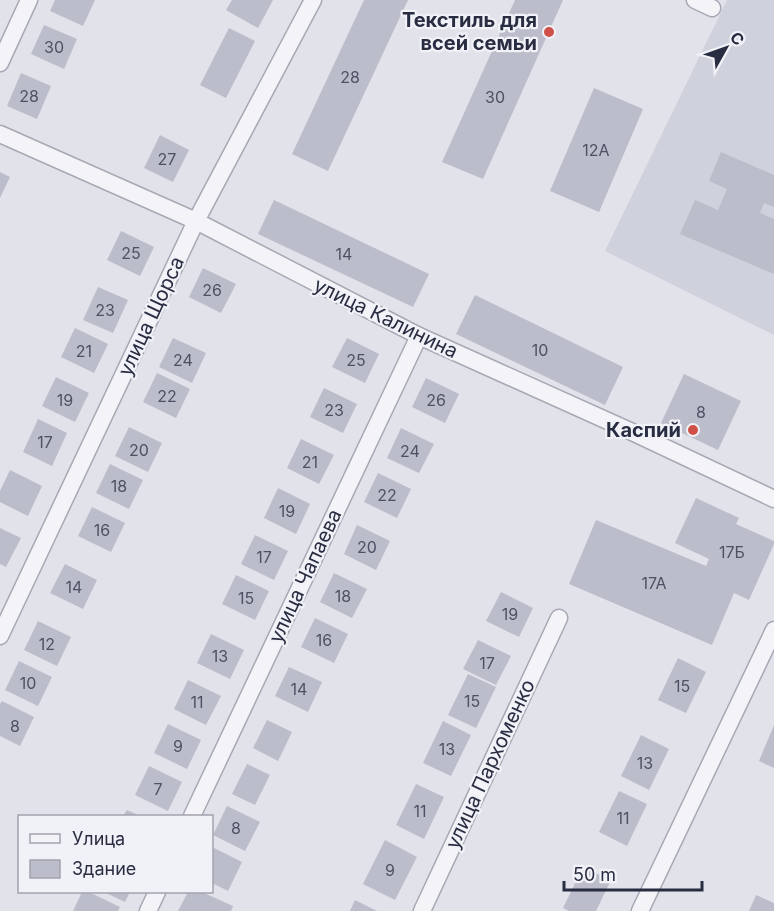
<svg xmlns="http://www.w3.org/2000/svg" width="774" height="911" font-family="Inter,sans-serif">
<style>
.built{fill:#cfd1dc}
.building{fill:#bbbdca}
.lines{fill:none;stroke-linecap:round;stroke-linejoin:round}
.minor-casing{stroke:#a6a8b4;stroke-width:19}
.minor{stroke:#f4f4f8;stroke-width:16}
.poi-dot{fill:#cf5046;stroke:#f1f2f7;stroke-width:2}
.labels{text-anchor:middle;dominant-baseline:central;stroke-width:4.5;stroke-linejoin:round;paint-order:stroke}
.number-label{font-size:16px;fill:#4e5164}
.poi-label{font-size:20px;font-weight:bold;fill:#292d42;stroke:#f1f2f7;text-anchor:end}
.street-label{font-size:20px;fill:#292d42;stroke:#f1f2f7}
</style>
<rect width="100%" height="100%" fill="#e1e2ea"/>
<polygon class="built" points="727,0 774,0 774,335 605,251"/>
<g class="building">
<polygon points="55,0 95,0 83,26 50,11"/>
<polygon points="232,0 273,0 258,28 226,10"/>
<polygon points="364,0 408,0 328,171 292,154"/>
<polygon points="515,0 563,0 483,179 442,162"/>
<polygon points="44,25 77,39 64,69 31,54"/>
<polygon points="229,28 255,41 226,98 200,85"/>
<polygon points="21,73 51,86 37,119 7,106"/>
<polygon points="594,88 643,109 599,212 550,191"/>
<polygon points="160,135 189,150 173,182 144,168"/>
<polygon points="721,152 774,175 774,207 764,203 760,213 774,219 774,274 680,234 695,200 718,210 727,189 709,181"/>
<polygon points="0,172 10,177 0,198"/>
<polygon points="274,200 429,274 413,307 258,234"/>
<polygon points="121,231 154,247 140,276 107,260"/>
<polygon points="203,268 236,284 221,313 189,297"/>
<polygon points="98,287 128,300 113,333 83,320"/>
<polygon points="475,295 623,367 605,405 456,334"/>
<polygon points="75,328 108,344 94,373 61,357"/>
<polygon points="173,338 206,353 192,383 159,367"/>
<polygon points="347,338 379,354 365,383 332,367"/>
<polygon points="157,373 190,389 176,418 143,402"/>
<polygon points="684,374 741,401 718,450 661,423"/>
<polygon points="56,377 89,393 75,422 42,406"/>
<polygon points="426,378 459,394 445,423 412,407"/>
<polygon points="324,388 357,404 343,433 310,417"/>
<polygon points="38,419 67,433 52,466 23,452"/>
<polygon points="129,427 162,443 148,472 115,456"/>
<polygon points="401,428 434,444 419,473 387,458"/>
<polygon points="301,439 334,455 319,484 287,468"/>
<polygon points="110,464 143,480 129,509 96,493"/>
<polygon points="10,470 42,486 28,516 0,502 0,491"/>
<polygon points="378,473 411,489 397,518 364,502"/>
<polygon points="278,488 310,504 296,534 264,518"/>
<polygon points="696,498 739,518 736,524 774,541 774,544 749,600 734,593 712,645 569,584 596,520 706,566 709,559 675,543"/>
<polygon points="92,507 125,523 111,552 78,536"/>
<polygon points="357,525 390,541 376,570 344,554"/>
<polygon points="0,528 21,538 6,567 0,564"/>
<polygon points="255,535 288,551 274,580 241,564"/>
<polygon points="65,564 97,580 83,609 50,593"/>
<polygon points="334,573 367,589 352,618 320,602"/>
<polygon points="236,575 269,591 255,620 222,604"/>
<polygon points="501,592 533,608 519,637 486,621"/>
<polygon points="315,618 348,634 334,663 301,647"/>
<polygon points="38,621 71,637 57,666 24,650"/>
<polygon points="211,634 244,650 230,679 197,663"/>
<polygon points="478,640 511,656 496,685 463,669"/>
<polygon points="678,658 706,672 686,713 658,700"/>
<polygon points="19,661 52,677 38,706 5,690"/>
<polygon points="289,667 322,682 308,712 275,696"/>
<polygon points="468,674 496,687 476,728 448,715"/>
<polygon points="188,680 221,696 206,725 174,709"/>
<polygon points="2,701 34,717 20,746 0,736 0,704"/>
<polygon points="267,720 292,732 278,761 253,748"/>
<polygon points="443,721 471,735 451,776 423,763"/>
<polygon points="168,724 201,740 187,769 154,753"/>
<polygon points="774,725 774,768 759,761"/>
<polygon points="641,735 669,749 649,790 621,776"/>
<polygon points="247,764 270,775 255,805 232,794"/>
<polygon points="149,766 182,782 168,811 135,795"/>
<polygon points="416,784 444,797 424,839 396,825"/>
<polygon points="619,791 647,804 627,846 599,832"/>
<polygon points="227,806 260,822 245,851 213,835"/>
<polygon points="127,810 140,816 123,816"/>
<polygon points="385,840 417,857 395,900 363,884"/>
<polygon points="212,847 242,862 228,891 212,883"/>
<polygon points="583,867 611,880 596,911 569,911 563,908"/>
<polygon points="82,892 89,892 120,907 118,911 73,911"/>
<polygon points="104,892 130,892 125,902"/>
<polygon points="188,892 202,892 233,906 231,911 178,911"/>
<polygon points="756,895 774,903 774,911 749,911"/>
<polygon points="355,900 377,911 350,911"/>
</g>
<g class="lines">
<defs>
<g id="minor">
<polyline points="695,0 712,8"/>
<polyline points="0,63 29,0"/>
<polyline points="0,134 196,221 419,336 630,431 774,499"/>
<polyline points="0,636 196,221 313,0"/>
<polyline points="192,816 419,336"/>
<polyline points="148,911 157,892"/>
<polyline points="422,911 559,618"/>
<polyline points="640,911 774,630"/>
</g>
</defs>
<use href="#minor" class="minor-casing"/>
<use href="#minor" class="minor"/>
</g>
<g class="poi-dot">
<circle cx="549" cy="32" r="6"/>
<circle cx="693" cy="430" r="6"/>
</g>
<g class="labels">
<g class="number-label">
<text x="54" y="47">30</text>
<text x="350" y="77">28</text>
<text x="29" y="96">28</text>
<text x="495" y="97">30</text>
<text x="596" y="150">12А</text>
<text x="167" y="159">27</text>
<text x="131" y="253">25</text>
<text x="344" y="254">14</text>
<text x="212" y="290">26</text>
<text x="105" y="310">23</text>
<text x="540" y="350">10</text>
<text x="84" y="351">21</text>
<text x="183" y="360">24</text>
<text x="356" y="360">25</text>
<text x="167" y="396">22</text>
<text x="65" y="400">19</text>
<text x="436" y="400">26</text>
<text x="334" y="410">23</text>
<text x="701" y="412">8</text>
<text x="45" y="442">17</text>
<text x="139" y="450">20</text>
<text x="410" y="451">24</text>
<text x="310" y="462">21</text>
<text x="119" y="486">18</text>
<text x="387" y="495">22</text>
<text x="287" y="511">19</text>
<text x="102" y="530">16</text>
<text x="367" y="547">20</text>
<text x="732" y="552">17Б</text>
<text x="264" y="557">17</text>
<text x="654" y="583">17А</text>
<text x="74" y="587">14</text>
<text x="343" y="596">18</text>
<text x="246" y="598">15</text>
<text x="510" y="614">19</text>
<text x="324" y="640">16</text>
<text x="47" y="644">12</text>
<text x="220" y="656">13</text>
<text x="487" y="663">17</text>
<text x="28" y="683">10</text>
<text x="682" y="686">15</text>
<text x="299" y="689">14</text>
<text x="472" y="701">15</text>
<text x="197" y="702">11</text>
<text x="15" y="726">8</text>
<text x="178" y="746">9</text>
<text x="447" y="749">13</text>
<text x="645" y="763">13</text>
<text x="158" y="789">7</text>
<text x="420" y="811">11</text>
<text x="623" y="818">11</text>
<text x="236" y="828">8</text>
<text x="390" y="870">9</text>
</g>
<g class="poi-label">
<text x="537" y="20">Текстиль для<tspan x="537" dy="23">всей семьи</tspan></text>
<text x="681" y="430">Каспий</text>
</g>
<g class="street-label">
<text transform="translate(151 316) rotate(-65)">улица Щорса</text>
<text transform="translate(386 318) rotate(26)">улица Калинина</text>
<text transform="translate(305 576) rotate(-65)">улица Чапаева</text>
<text transform="translate(490 764) rotate(-65)">улица Пархоменко</text>
</g>
</g>
<rect x="18" y="815" width="195" height="78" fill="#f1f2f7" stroke="#a1a3af" stroke-width="1.5"/>
<rect x="30" y="834" width="30" height="9" fill="#f4f4f8" stroke="#a1a3af" stroke-width="1.5"/>
<text x="72" y="845" font-size="18" fill="#292d42">Улица</text>
<rect x="30" y="860" width="30" height="18" fill="#bbbdca" stroke="#a1a3af" stroke-width="1.5"/>
<text x="72" y="875" font-size="18" fill="#292d42">Здание</text>
<g transform="translate(726 48) rotate(50)" stroke="#f1f2f7" stroke-width="4.5" paint-order="stroke">
<path d="M0-4.5L10 22L0 15L-10 22Z" fill="#292d42"/>
<text y="-9" font-size="16" font-weight="bold" text-anchor="middle" fill="#292d42">С</text>
</g>
<path d="M564 881v9h138v-9" fill="none" stroke="#292d42" stroke-width="3"/>
<text x="573" y="881" font-size="18" fill="#292d42" stroke="#f1f2f7" stroke-width="4.5" paint-order="stroke">50 m</text>
</svg>
